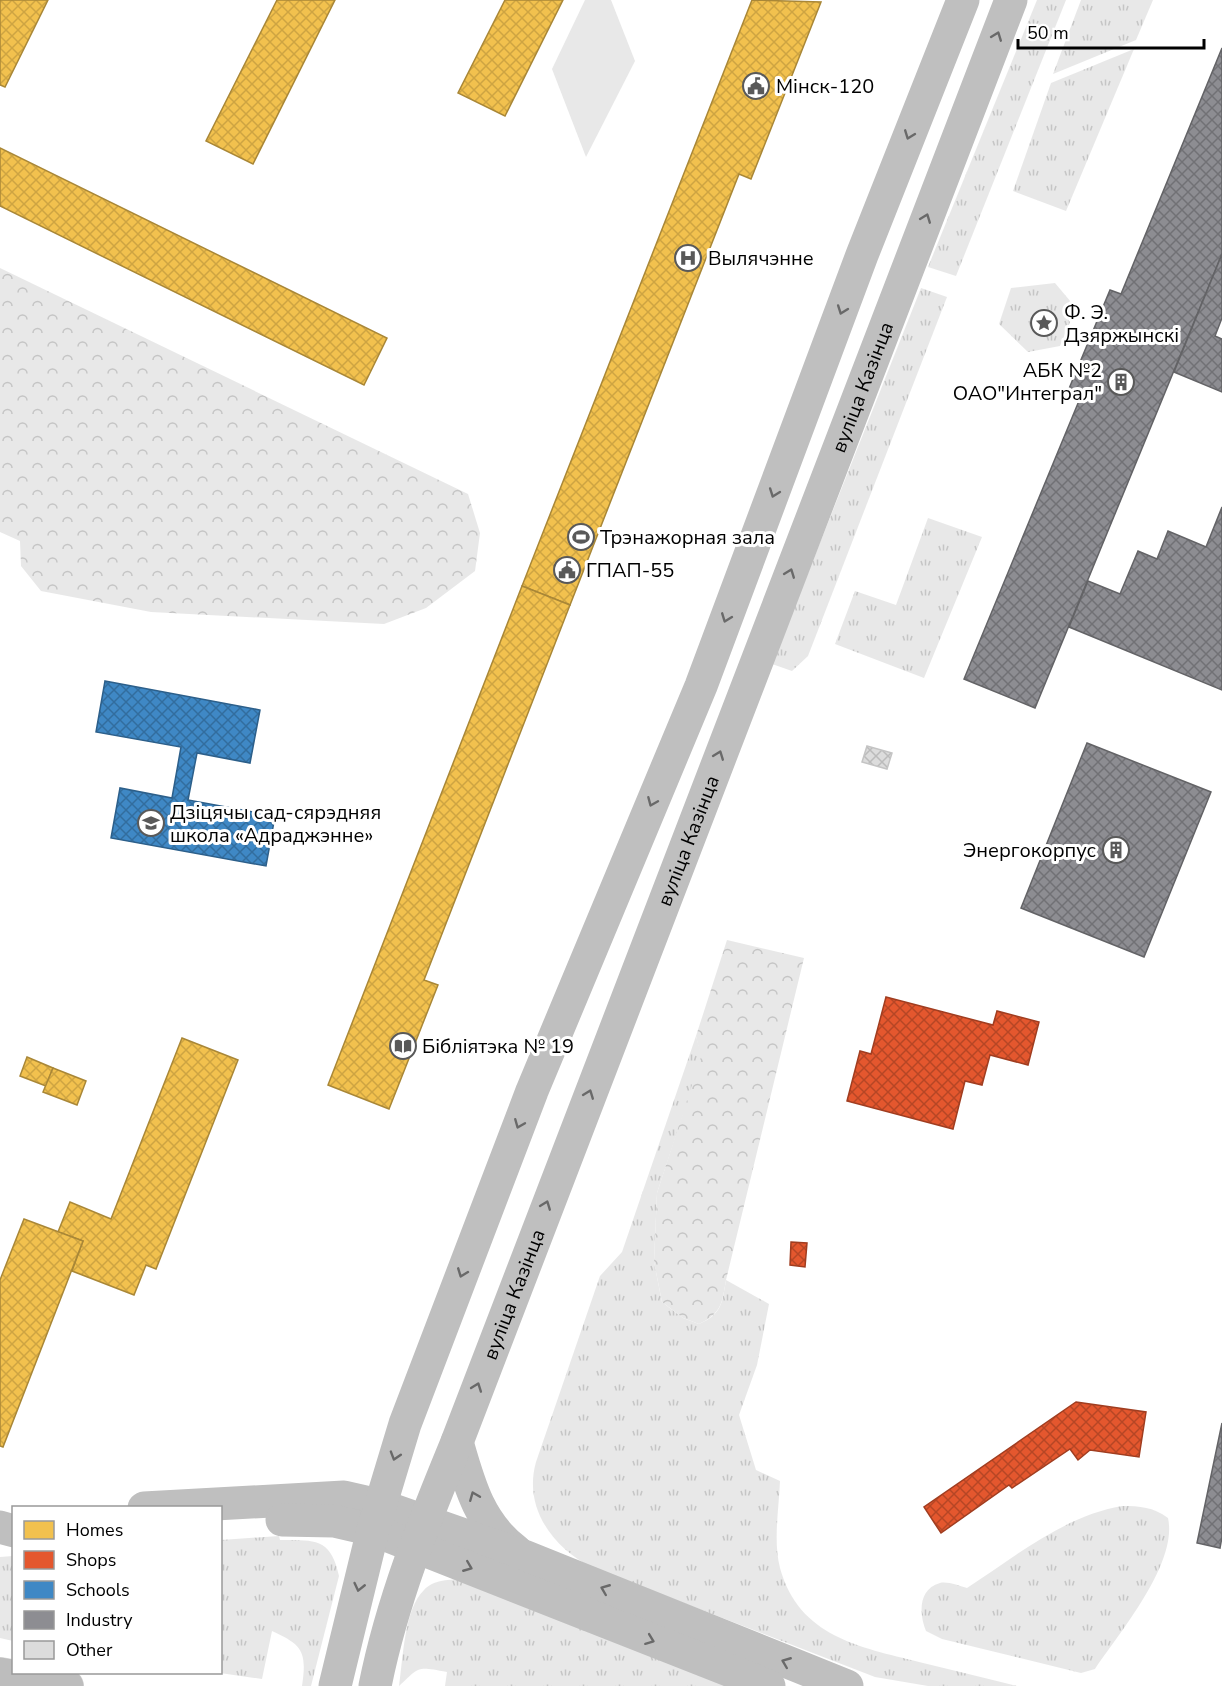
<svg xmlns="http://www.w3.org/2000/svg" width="1222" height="1686" font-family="'Nunito Sans',sans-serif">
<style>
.grass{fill:url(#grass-tufts)}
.forest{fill:url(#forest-crowns)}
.park{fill:#e8e8e8}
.homes{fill:url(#homes-cross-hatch);stroke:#a98737;stroke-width:1.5}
.shops{fill:url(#shops-cross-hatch);stroke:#a03d20;stroke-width:1.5}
.schools{fill:url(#schools-cross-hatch);stroke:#2c5f8a;stroke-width:1.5}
.industry{fill:url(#industry-cross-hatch);stroke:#636366;stroke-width:1.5}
.building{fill:url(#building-cross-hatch);stroke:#c4c4c4;stroke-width:1.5}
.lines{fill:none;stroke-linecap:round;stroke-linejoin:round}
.trunk-casing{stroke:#dbdbdb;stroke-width:34}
.secondary{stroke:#bfbfbf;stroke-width:33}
.trunk{stroke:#bdbdbd;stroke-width:33}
.oneway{stroke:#696969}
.labels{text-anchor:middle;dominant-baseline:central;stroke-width:6;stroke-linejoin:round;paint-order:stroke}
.poi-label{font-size:20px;fill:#000;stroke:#fff;text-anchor:start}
.street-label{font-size:20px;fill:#000;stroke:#fff}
</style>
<defs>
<pattern id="grass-tufts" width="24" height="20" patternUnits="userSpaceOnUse" patternTransform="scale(1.5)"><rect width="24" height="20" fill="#e8e8e8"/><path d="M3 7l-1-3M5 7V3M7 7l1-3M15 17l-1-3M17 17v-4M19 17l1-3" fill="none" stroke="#c5c5c5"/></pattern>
<pattern id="forest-crowns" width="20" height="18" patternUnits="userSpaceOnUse" patternTransform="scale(1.5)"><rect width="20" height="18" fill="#e8e8e8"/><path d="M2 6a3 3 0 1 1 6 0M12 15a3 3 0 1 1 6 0" fill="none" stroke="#c5c5c5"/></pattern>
<pattern id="homes-cross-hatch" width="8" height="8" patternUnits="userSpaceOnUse" patternTransform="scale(1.5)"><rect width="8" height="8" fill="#f2c14e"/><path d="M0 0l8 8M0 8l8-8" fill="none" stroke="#cea442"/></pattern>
<pattern id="shops-cross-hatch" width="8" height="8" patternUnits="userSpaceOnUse" patternTransform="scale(1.5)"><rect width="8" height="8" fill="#e4572e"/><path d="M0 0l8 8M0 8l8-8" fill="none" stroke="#b64625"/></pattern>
<pattern id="schools-cross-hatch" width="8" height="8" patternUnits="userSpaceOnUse" patternTransform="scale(1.5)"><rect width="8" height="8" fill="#3f88c5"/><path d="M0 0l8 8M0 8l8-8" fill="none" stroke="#326d9e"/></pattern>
<pattern id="industry-cross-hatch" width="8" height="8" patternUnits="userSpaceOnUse" patternTransform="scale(1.5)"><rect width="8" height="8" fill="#8d8d92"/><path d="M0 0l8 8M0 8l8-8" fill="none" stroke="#717175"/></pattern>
<pattern id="building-cross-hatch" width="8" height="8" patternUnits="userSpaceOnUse" patternTransform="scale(1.5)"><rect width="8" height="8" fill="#dcdcdc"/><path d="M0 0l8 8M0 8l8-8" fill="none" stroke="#bbb"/></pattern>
</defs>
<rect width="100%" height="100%" fill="#fff"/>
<g class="grass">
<polygon points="1037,0 1066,0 956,276 928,267"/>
<polygon points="1081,0 1153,0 1136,40 1053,74"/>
<polygon points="1134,49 1066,211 1013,191 1051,83"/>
<polygon points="1055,283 1076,308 1060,346 1028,352 999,324 1011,288"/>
<polygon points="921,288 947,297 808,656 792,671 772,664"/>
<polygon points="928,518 982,537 924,678 835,644 855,591 896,605"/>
<path d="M 696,1036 L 702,1057 L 657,1193 L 654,1262 L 662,1302 L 683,1318 L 699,1324 C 722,1314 722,1303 726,1280 L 769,1304 L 757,1365 L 739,1415 L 756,1470 L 780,1481 C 779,1508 773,1541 780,1568 C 799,1637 860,1647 919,1662 C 952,1670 985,1678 1017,1686 L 928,1686 L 875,1677 L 593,1568 C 553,1548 523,1508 536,1462 L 600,1276 L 622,1252 Z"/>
<path d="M 1122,1506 C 1140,1506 1153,1507 1168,1518 C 1178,1563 1120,1632 1095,1669 L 1081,1673 L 942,1639 L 926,1631 C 919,1614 918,1589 940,1583 C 947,1581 960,1586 967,1588 C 1016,1556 1064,1516 1122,1506 Z"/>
<path d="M 279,1536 L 280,1540 C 315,1540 331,1538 339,1576 L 311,1686 L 302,1686 C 307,1652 303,1645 272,1631 L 262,1679 L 220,1673 L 221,1540 Z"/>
<polygon points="13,1556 14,1556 13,1641 0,1638 0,1557"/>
<path d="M 464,1579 L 752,1686 L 445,1686 L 447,1672 C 415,1666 420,1667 399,1686 C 403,1660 404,1609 424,1590 C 434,1579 450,1580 464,1579 Z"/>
</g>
<g class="forest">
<polygon points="0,268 468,494 480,533 475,571 426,608 384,624 151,612 41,591 21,566 20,541 0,532"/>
<path d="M 727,940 L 804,958 L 726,1280 C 722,1303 722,1313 699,1324 L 683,1318 L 662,1302 L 654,1262 L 657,1193 L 701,1057 L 696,1036 Z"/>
</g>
<polygon class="park" points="585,0 611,0 635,61 586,157 552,69"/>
<g class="homes">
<polygon points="0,0 48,0 5,87 0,85"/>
<polygon points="277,0 335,0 253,164 206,141"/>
<polygon points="505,0 563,0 505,116 458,93"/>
<polygon points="752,0 821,2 751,179 739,174 570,605 522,586"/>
<polygon points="0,148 387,338 364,385 0,206"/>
<polygon points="522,586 570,605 424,980 438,985 389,1109 328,1085"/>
<polygon points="182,1038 238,1060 156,1269 146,1265 134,1295 72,1271 83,1241 58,1232 70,1202 111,1219"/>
<polygon points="27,1057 53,1068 46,1086 20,1076"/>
<polygon points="53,1068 86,1081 77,1105 43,1092"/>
<polygon points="24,1219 83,1241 3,1447 0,1446 0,1280"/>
</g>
<g class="shops">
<polygon points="886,997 993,1025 997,1011 1039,1022 1028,1065 990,1055 982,1085 965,1081 953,1129 847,1101 860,1051 871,1054"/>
<polygon points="791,1242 807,1243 805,1267 790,1265"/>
<polygon points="1076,1402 1146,1412 1139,1457 1090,1450 1078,1460 1070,1449 1012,1488 1009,1485 941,1533 924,1507"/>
</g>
<polygon class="schools" points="105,681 260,710 250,763 197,753 188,800 275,816 266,866 111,838 120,788 172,798 181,747 96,732"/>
<g class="industry">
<polygon points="1222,48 1222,254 1035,708 964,679 1081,396 1068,391 1110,290 1121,294"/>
<polygon points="1222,254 1222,318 1215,336 1222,339 1222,392 1174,372"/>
<polygon points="1222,507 1222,690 1069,627 1088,581 1120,594 1138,551 1157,559 1168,531 1206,547"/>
<polygon points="1087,743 1211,792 1144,957 1021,908"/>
<polygon points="1222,1423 1222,1537 1220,1548 1197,1543"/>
</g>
<polygon class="building" points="867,746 892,753 887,769 862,762"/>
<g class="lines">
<defs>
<polyline id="trunk" points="0,1674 67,1686"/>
</defs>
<use href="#trunk" class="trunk-casing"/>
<g class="secondary">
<path d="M 457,1442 C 469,1484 479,1523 516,1551"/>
<polyline points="144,1508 344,1497 379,1505 524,1556 847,1686"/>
<polyline points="282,1520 334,1521 373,1530 769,1686"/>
<polyline points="0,1527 14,1531"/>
<polyline points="335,1686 373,1530 405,1424 532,1091 701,686 862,255 963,0"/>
<path id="s1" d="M 375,1686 C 392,1601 424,1522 457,1442 L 1011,0"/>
</g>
<use href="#trunk" class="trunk"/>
</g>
<defs><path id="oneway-chevron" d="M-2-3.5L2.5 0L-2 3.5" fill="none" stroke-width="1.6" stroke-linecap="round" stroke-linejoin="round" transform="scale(1.5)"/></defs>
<g class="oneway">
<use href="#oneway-chevron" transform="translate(997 36) rotate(-69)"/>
<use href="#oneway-chevron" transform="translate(909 135) rotate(111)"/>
<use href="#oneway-chevron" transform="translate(926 218) rotate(-69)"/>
<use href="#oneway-chevron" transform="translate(842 310) rotate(110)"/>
<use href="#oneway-chevron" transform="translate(774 493) rotate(110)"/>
<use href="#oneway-chevron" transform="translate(790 573) rotate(-69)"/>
<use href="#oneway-chevron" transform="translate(726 618) rotate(111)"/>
<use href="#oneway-chevron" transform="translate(719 755) rotate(-69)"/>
<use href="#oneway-chevron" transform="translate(652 802) rotate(113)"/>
<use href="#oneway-chevron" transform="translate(589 1094) rotate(-69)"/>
<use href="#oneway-chevron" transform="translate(519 1124) rotate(112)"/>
<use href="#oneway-chevron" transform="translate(546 1205) rotate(-69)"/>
<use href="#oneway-chevron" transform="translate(462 1273) rotate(111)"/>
<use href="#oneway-chevron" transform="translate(477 1387) rotate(-70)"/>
<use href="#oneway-chevron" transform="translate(395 1456) rotate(107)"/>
<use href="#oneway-chevron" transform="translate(474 1496) rotate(-112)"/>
<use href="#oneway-chevron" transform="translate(468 1567) rotate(22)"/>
<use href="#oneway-chevron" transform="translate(359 1587) rotate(103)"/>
<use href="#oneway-chevron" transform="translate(605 1589) rotate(-158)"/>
<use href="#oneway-chevron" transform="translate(650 1640) rotate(21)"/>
<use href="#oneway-chevron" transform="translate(786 1662) rotate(-158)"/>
</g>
<defs>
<symbol id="civic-ring" viewBox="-11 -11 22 22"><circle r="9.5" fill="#fff" stroke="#595959" stroke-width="1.5"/><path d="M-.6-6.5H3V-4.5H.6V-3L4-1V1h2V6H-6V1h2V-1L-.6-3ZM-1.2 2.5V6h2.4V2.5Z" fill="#595959"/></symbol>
<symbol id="hospital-ring" viewBox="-11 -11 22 22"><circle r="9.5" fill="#fff" stroke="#595959" stroke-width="1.5"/><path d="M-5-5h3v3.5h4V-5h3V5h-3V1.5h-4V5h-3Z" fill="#595959"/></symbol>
<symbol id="sight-ring" viewBox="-11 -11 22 22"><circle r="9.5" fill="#fff" stroke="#595959" stroke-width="1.5"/><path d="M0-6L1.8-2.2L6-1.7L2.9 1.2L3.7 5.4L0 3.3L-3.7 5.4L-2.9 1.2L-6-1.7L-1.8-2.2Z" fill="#595959"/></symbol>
<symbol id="building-ring" viewBox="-11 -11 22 22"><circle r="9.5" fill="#fff" stroke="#595959" stroke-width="1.5"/><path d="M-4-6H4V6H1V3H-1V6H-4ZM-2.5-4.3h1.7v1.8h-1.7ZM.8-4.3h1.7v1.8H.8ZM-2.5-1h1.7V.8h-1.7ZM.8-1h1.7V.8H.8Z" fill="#595959"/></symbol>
<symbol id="stadium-ring" viewBox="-11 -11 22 22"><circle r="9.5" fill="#fff" stroke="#595959" stroke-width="1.5"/><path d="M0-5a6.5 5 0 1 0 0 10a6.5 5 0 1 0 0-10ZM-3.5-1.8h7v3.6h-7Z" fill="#595959"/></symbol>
<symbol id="school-ring" viewBox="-11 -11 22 22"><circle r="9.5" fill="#fff" stroke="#595959" stroke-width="1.5"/><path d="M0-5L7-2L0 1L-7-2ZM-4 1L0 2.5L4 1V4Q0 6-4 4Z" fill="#595959"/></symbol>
<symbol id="library-ring" viewBox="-11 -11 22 22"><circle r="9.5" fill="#fff" stroke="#595959" stroke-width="1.5"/><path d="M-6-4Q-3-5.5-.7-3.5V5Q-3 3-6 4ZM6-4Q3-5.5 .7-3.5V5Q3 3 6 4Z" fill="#595959"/></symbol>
</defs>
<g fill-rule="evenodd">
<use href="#civic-ring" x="741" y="71" width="30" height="30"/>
<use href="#hospital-ring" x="673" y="243" width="30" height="30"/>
<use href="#sight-ring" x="1029" y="308" width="30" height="30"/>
<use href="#building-ring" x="1106" y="367" width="30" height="30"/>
<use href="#stadium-ring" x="566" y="522" width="30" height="30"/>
<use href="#civic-ring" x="552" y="555" width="30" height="30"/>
<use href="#school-ring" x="136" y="808" width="30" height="30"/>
<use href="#building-ring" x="1101" y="835" width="30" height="30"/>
<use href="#library-ring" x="388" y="1031" width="30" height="30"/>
</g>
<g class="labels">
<g class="poi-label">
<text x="776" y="86">Мінск-120</text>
<text x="708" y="258">Вылячэнне</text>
<text x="1064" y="312">Ф. Э.<tspan x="1064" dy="23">Дзяржынскі</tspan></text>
<text x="1102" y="370" text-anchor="end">АБК №2<tspan x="1102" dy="23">ОАО"Интеграл"</tspan></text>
<text x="600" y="537">Трэнажорная зала</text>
<text x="586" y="570">ГПАП-55</text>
<text x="170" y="812">Дзіцячы сад-сярэдняя<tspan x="170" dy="23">школа «Адраджэнне»</tspan></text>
<text x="1096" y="850" text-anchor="end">Энергокорпус</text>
<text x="422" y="1046">Бібліятэка № 19</text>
</g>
<g class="street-label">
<text stroke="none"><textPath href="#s1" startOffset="1388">вуліца Казінца</textPath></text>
<text stroke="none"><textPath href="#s1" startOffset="902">вуліца Казінца</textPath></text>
<text stroke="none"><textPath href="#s1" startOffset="416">вуліца Казінца</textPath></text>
</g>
</g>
<rect x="12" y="1506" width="210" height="168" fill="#ffffff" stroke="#999999" stroke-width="1.5"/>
<rect x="24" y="1521" width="30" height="18" fill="#f2c14e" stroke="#999999" stroke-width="1.5"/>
<text x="66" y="1536" font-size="18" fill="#000000">Homes</text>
<rect x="24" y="1551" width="30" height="18" fill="#e4572e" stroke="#999999" stroke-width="1.5"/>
<text x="66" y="1566" font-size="18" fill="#000000">Shops</text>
<rect x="24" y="1581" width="30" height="18" fill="#3f88c5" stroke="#999999" stroke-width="1.5"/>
<text x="66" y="1596" font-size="18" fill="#000000">Schools</text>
<rect x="24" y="1611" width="30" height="18" fill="#8d8d92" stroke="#999999" stroke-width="1.5"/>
<text x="66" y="1626" font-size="18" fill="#000000">Industry</text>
<rect x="24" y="1641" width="30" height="18" fill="#dcdcdc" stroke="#999999" stroke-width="1.5"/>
<text x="66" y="1656" font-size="18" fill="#000000">Other</text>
<path d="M1018 39v9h186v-9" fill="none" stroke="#000000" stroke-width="3"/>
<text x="1027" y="39" font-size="18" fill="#000000" stroke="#ffffff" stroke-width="4.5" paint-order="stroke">50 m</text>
</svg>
